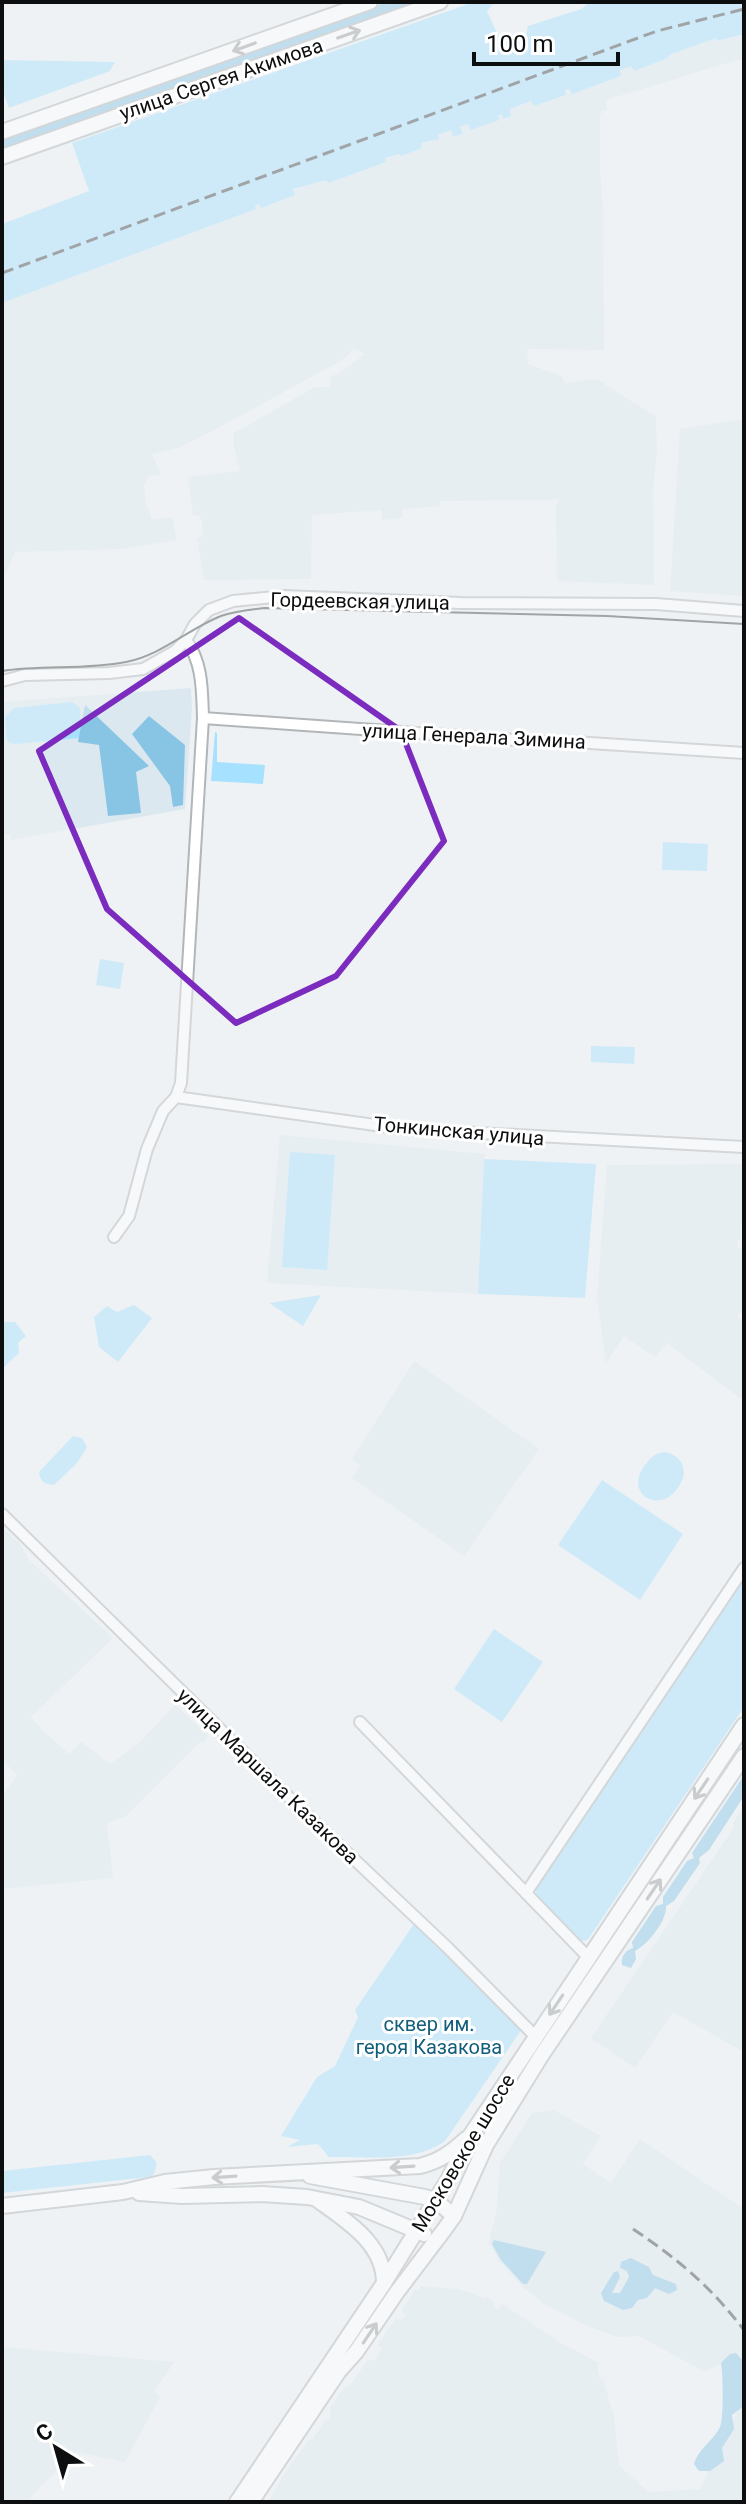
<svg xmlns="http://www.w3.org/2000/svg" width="746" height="2504" font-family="Roboto,sans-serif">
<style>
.built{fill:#dce8ef}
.green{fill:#a6e1ff}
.forest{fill:#88c5e4}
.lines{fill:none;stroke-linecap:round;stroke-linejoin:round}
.street-casing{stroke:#b2b6b8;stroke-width:14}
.secondary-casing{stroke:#b2b6b8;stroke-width:18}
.street{stroke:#fff;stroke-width:10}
.secondary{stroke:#fff;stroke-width:14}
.tram{stroke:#444647;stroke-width:2}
.rail{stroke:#444647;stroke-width:3;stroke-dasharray:12 6;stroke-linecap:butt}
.oneway{stroke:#9e9f9f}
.marked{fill:none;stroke:#7b2cbf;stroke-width:6;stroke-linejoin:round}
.labels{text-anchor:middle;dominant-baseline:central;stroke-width:6;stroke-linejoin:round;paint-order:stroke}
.street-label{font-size:20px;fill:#0d0e0f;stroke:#fff}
.park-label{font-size:20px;fill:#115e7c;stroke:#fff}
</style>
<rect width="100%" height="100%" fill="#eef2f4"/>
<g class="built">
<polygon points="744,34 744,58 606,100 607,110 602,111 600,116 600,167 603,213 604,350 527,349 528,364 562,376 565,383 597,379 656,417 657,452 653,489 654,585 557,581 556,506 560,498 550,500 440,501 441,506 402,509 402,518 382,520 382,510 312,515 311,579 204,580 197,538 203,536 202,522 200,516 193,515 188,477 240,471 233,442 234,433 315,387 330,387 331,376 338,374 365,354 354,348 344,359 216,429 178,448 152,454 161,475 149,476 144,485 146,508 149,509 152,520 172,517 177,540 121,549 15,552 2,582 2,303 255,209 255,206 259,204 260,208 295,194 293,189 386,161 385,158 422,148 421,143 439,138 438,135 451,130 453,137 460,127 469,124 471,129 499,119 497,117 502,115 504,118 511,116 510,109 532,101 534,106 566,95 565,90 569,89 571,93 620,76 619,70 631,66 634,70 668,55 716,38 718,41"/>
<polygon points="744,419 744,596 670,591 680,429"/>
<polygon points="191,688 192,707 185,809 11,840 10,835 2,835 2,702"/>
<polygon points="280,1135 485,1154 478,1294 267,1283"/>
<polygon points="744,1164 744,1223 741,1223 741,1240 737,1240 738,1248 744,1248 744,1313 741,1312 737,1318 744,1321 744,1401 667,1343 655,1357 624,1336 606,1363 597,1298 607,1165"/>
<polygon points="414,1361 539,1449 464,1556 352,1478 360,1466 352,1459"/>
<polygon points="2,1527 20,1544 29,1560 113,1638 31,1717 42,1730 69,1754 81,1742 110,1764 138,1744 175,1705 209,1736 203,1743 200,1742 126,1816 107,1823 113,1878 2,1889 2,1797 17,1775 2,1759"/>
<polygon points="744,1807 744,2052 673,2012 635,2068 591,2038 735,1826 733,1823"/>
<polygon points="554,2110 601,2136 583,2164 611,2183 640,2139 744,2209 744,2373 727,2359 705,2372 639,2336 618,2337 587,2326 544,2304 525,2289 499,2261 489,2243 497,2207 500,2163 532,2113"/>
<polygon points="420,2286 457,2289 475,2294 484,2299 486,2296 495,2302 493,2306 498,2309 502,2304 561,2343 599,2363 597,2366 600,2379 603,2379 614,2417 619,2465 648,2492 700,2489 744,2397 744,2502 268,2502 287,2469 309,2440 312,2440 325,2420 331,2419 330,2408 344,2388 352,2383 368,2359 374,2361 382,2348 378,2345 395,2319 403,2319 406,2315 401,2311 415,2290 420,2291"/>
<polygon points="2,2347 174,2362 154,2392 160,2397 125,2462 76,2452 35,2492 28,2502 2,2502"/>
</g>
<g class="green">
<polygon points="474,2 495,2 487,11 501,42 526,35 528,26 581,9 590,2 744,2 744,34 717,41 716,38 669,55 668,58 634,71 631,66 620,70 621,76 572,94 569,89 565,90 566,95 534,106 531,101 510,109 511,116 503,119 502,115 498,116 499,120 471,130 468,124 460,127 463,133 453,137 451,130 438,135 439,139 421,143 422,148 401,156 399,154 385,158 386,162 328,183 326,180 293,189 295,195 261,208 258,204 255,206 256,209 2,303 2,224 89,191 72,143"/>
<polygon points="2,60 115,62 110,71 9,108 2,88"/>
<polygon points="72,702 80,708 82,733 79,738 17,744 10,743 7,740 5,717 14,708"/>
<polygon points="215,732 217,733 217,762 265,765 263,784 211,781"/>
<polygon points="663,842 708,844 707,871 662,870"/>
<polygon points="100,959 124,963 120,989 96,985"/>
<polygon points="591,1046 635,1047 634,1064 591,1062"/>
<polygon points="290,1152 335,1155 327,1270 282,1267"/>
<polygon points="484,1159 596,1164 585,1298 478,1294"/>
<polygon points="321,1295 303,1326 269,1303"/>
<polygon points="134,1305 152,1318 118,1362 99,1347 94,1317 107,1306 117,1312"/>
<polygon points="2,1322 15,1322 26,1336 18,1343 19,1353 3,1368"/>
<path d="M 73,1436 L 82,1438 L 87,1447 L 77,1463 L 54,1485 C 44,1484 40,1482 39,1472 Z"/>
<path d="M 665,1452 C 678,1455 684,1462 684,1475 C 670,1520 620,1498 645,1465 C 651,1457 655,1453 665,1452 Z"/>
<polygon points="602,1480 683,1534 640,1600 558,1545"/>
<polygon points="744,1575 744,1707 589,1938 585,1941 577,1940 537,1895 535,1888"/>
<polygon points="494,1629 543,1662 502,1722 454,1689"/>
<path d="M 416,1921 L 522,2029 L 445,2141 C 414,2164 365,2156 329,2157 L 318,2144 L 287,2147 L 300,2140 L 281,2136 L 317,2077 L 335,2066 L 358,2017 L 355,2010 Z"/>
<polygon points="150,2155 157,2163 154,2174 149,2177 2,2193 2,2171"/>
</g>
<g class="forest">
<polygon points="387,2 422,2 2,151 2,139"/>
<polygon points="85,705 149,766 136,772 141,813 108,816 99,745 78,742"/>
<polygon points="149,716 185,745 183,805 173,807 170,786 132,734"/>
<path d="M 744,1775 L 744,1796 L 709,1850 L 699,1858 L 700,1863 L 674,1901 L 666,1906 C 667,1921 648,1944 635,1951 L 636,1959 L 631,1968 L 622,1965 C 621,1956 625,1951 633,1948 L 632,1942 L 656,1906 L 663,1904 L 663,1897 L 687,1861 L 694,1858 L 692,1853 Z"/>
<polygon points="494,2240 546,2252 527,2284 523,2284 501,2260 492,2244"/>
<polygon points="631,2258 649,2267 653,2275 676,2284 677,2290 669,2294 655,2288 647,2298 638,2300 632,2308 623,2310 604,2301 601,2293 614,2272 618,2271 620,2277 612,2293 620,2293 629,2277 627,2271 620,2268 621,2262"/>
<path d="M 736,2353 L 744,2362 L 744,2406 L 732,2415 L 734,2429 L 722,2448 L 724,2461 L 710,2471 L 699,2471 L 694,2464 C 698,2449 714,2440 720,2427 C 724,2417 723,2374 721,2363 L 730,2354 Z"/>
</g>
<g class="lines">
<defs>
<g id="street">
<polyline points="2,681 25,675 109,673 143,669 175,651 186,640 195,624 209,610 233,601 284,596 461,603 656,604 744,611"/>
<polyline points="203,718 545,742 559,741 744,753"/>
<polyline points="176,1097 403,1129 744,1147"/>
<path d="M 114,1237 L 129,1216 L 147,1149 L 163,1111 L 176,1097 L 181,1083 L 203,718 C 202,691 203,663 186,640"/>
<polyline points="2,1514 303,1811 448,1948 535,2036"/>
<polyline points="360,1722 588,1957"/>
<polyline points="526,1893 744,1568"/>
</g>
<g id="secondary">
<polyline points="2,132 370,2"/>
<polyline points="2,157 440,2"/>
<polyline points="310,2176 425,2197 435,2200 454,2216"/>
<polyline points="139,2193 182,2196 262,2194 307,2197 359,2207 424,2234"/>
<path d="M 319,2201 C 348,2222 384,2244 384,2283"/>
<path d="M 2,2206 L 123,2192 L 165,2182 L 214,2177 L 420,2166 C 440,2161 452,2152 466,2139"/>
<polyline points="237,2502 384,2283 448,2180 470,2136 744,1725"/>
<polyline points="251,2502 339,2371 356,2352 397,2292 444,2230 454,2216 486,2145 541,2056 744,1756"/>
</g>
</defs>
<use href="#street" class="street-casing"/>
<use href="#secondary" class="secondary-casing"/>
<use href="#street" class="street"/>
<use href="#secondary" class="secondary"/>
<path class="tram" d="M 2,671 C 43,665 85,670 126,662 C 162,655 188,629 221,616 C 235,611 249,610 264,608 L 607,616 L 744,624"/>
<g class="rail">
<polyline points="2,273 657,31 744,9"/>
<path d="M 633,2229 C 679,2260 709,2285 744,2330"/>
</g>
</g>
<defs><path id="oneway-shaft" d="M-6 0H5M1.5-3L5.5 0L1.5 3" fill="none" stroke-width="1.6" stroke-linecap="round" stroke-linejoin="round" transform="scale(2)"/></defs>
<g class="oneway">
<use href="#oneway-shaft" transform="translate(349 34) rotate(-19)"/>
<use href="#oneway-shaft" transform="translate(244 47) rotate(160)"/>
<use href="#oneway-shaft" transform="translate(701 1789) rotate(124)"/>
<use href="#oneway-shaft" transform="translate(654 1889) rotate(-56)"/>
<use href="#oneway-shaft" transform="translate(556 2005) rotate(124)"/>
<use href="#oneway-shaft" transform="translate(402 2167) rotate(176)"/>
<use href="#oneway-shaft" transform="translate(224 2177) rotate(176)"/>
<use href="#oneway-shaft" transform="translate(370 2333) rotate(-56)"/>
</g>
<path d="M0 0H746V2504H0ZM 239,618 L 401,731 L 444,841 L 336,976 L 236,1023 L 107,909 L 39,751 Z" fill="#eef2f4" fill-opacity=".55" fill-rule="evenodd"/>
<path class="marked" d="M 239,618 L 401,731 L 444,841 L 336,976 L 236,1023 L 107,909 L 39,751 Z"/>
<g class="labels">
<g class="street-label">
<text transform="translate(221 79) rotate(-19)">улица Сергея Акимова</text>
<text transform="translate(360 601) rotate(1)">Гордеевская улица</text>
<text transform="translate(474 736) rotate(3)">улица Генерала Зимина</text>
<text transform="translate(459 1131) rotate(5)">Тонкинская улица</text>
<text transform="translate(268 1776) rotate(44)">улица Маршала Казакова</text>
<text transform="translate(463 2153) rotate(-59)">Московское шоссе</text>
</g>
<g class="park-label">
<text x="429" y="2024">сквер им.<tspan x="429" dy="23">героя Казакова</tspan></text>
</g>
</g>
<rect width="746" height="2504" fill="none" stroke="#0d0e0f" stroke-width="8"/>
<g transform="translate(56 2448) rotate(323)" stroke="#ffffff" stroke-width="6" paint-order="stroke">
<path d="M0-6L14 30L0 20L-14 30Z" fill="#0d0e0f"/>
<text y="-12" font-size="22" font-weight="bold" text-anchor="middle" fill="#0d0e0f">С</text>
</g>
<path d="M474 52v12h144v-12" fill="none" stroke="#0d0e0f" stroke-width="4"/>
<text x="486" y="52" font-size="24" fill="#0d0e0f" stroke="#ffffff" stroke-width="6" paint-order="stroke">100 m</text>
</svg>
